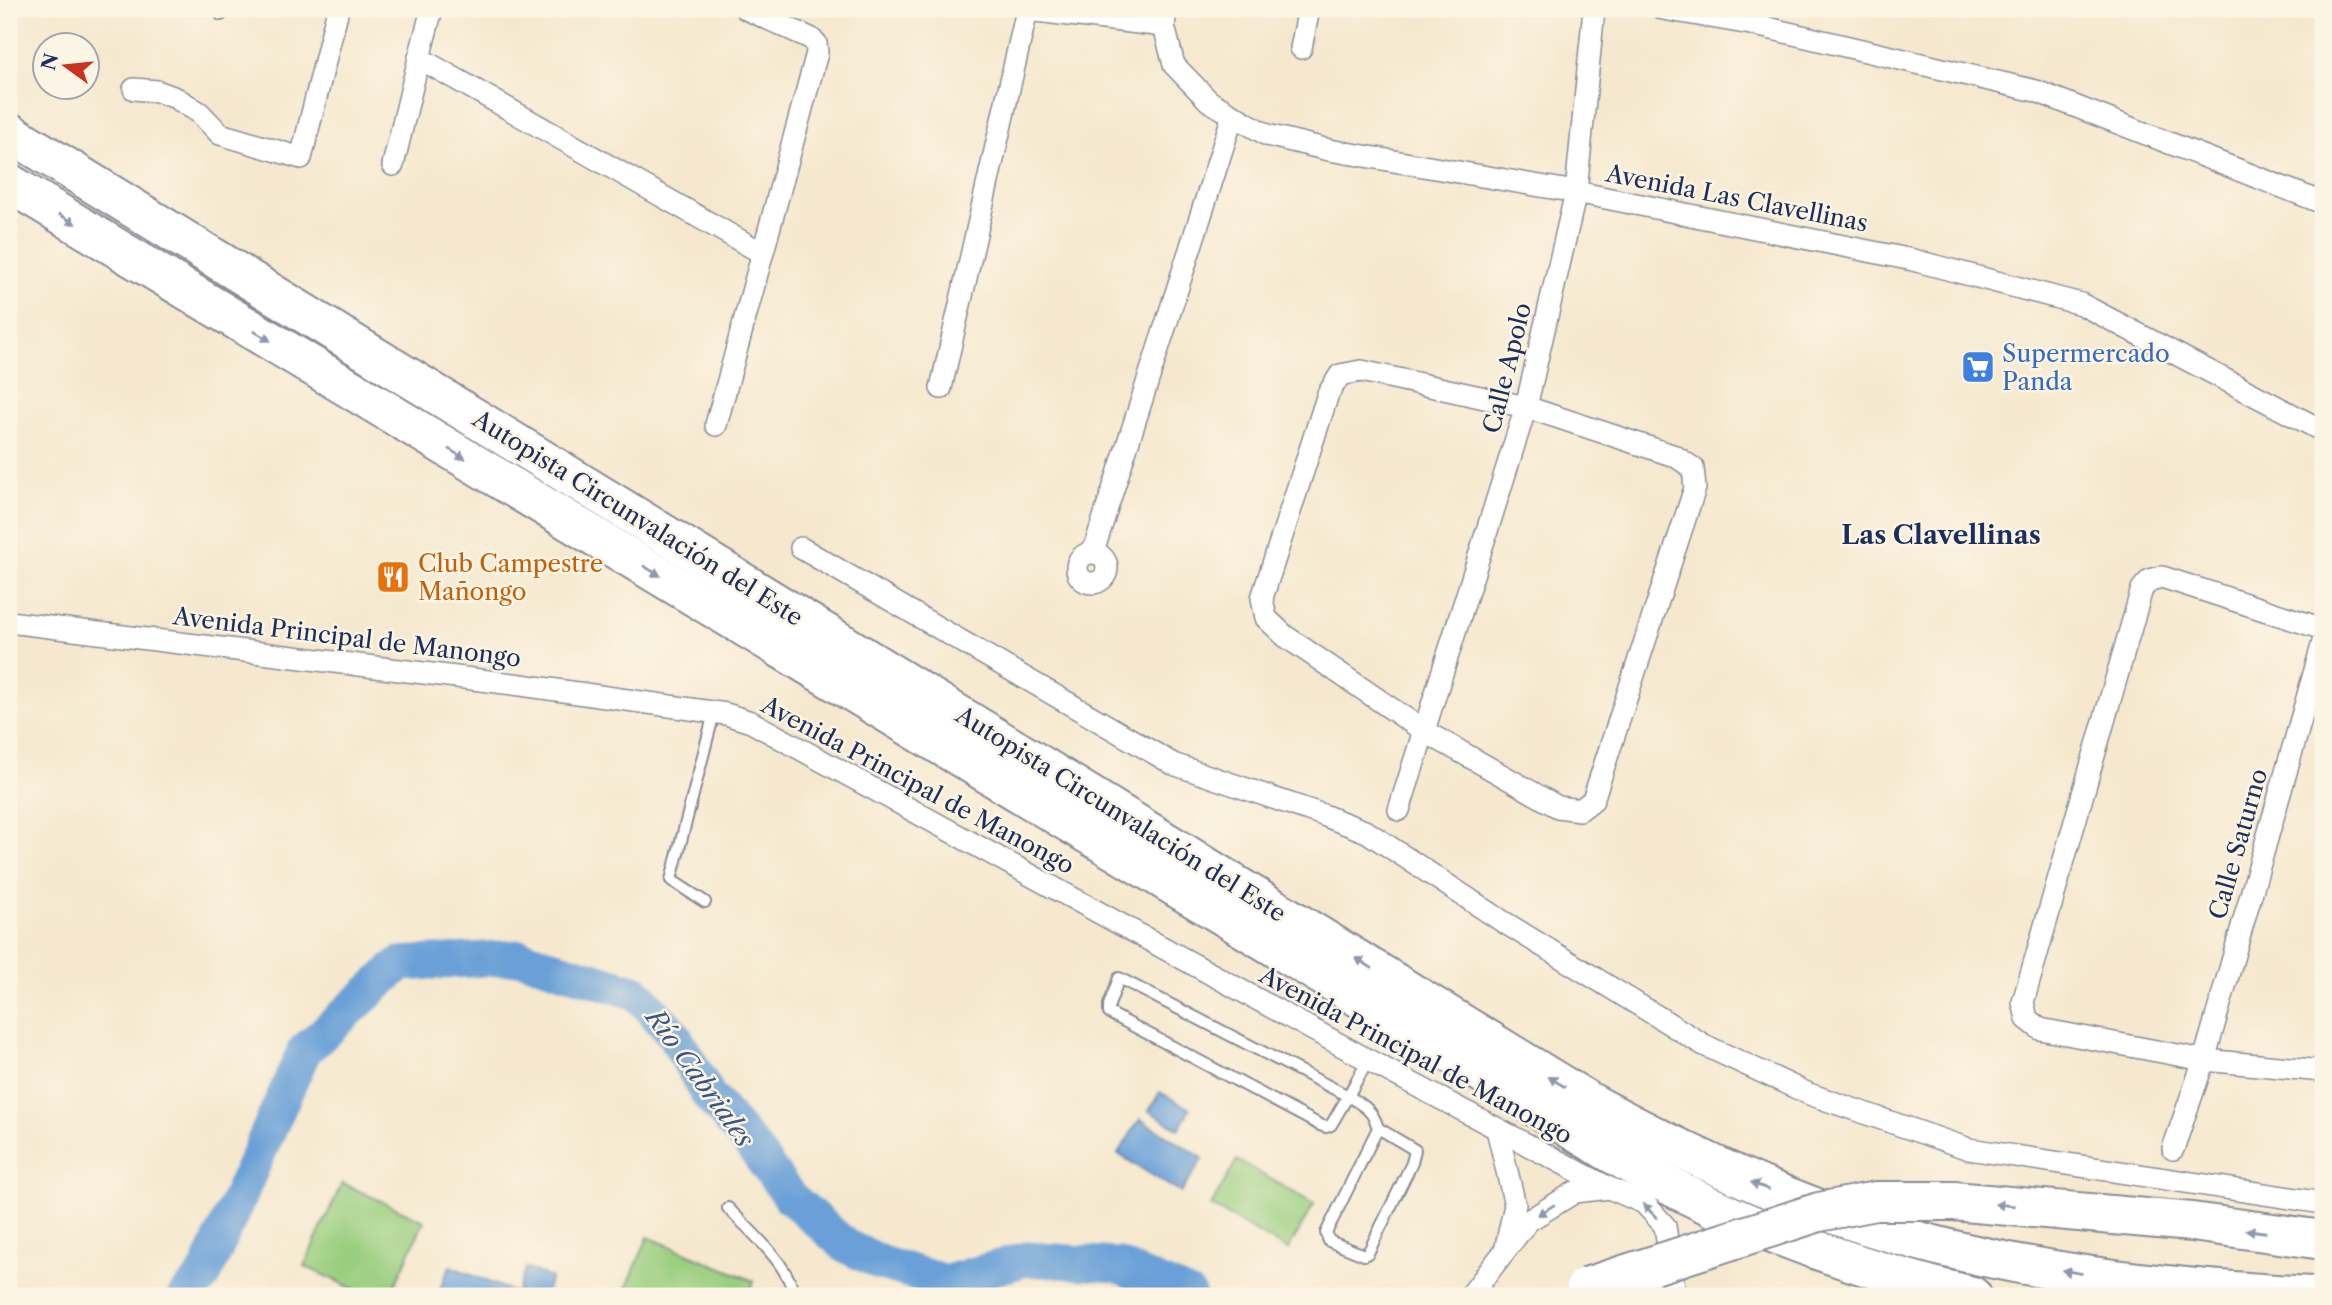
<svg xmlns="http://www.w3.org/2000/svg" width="2332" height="1305" font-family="'Libre Caslon Text',serif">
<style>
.garden{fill:#9ace7f;stroke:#5a7e6e;stroke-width:2}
.water{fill:#6aa0d7;stroke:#42689a;stroke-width:2}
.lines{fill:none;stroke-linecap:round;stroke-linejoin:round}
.river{stroke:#6aa0d7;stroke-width:35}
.service-casing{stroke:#888c96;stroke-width:14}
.minor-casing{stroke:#888c96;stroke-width:24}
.motorway-casing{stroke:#888c96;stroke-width:42}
.service{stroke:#fff;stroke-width:10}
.minor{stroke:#fff;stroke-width:21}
.motorway{stroke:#fff;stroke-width:38}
.motorway-bridge-casing{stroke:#888c96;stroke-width:42;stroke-linecap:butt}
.motorway-bridge{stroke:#fff;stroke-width:38}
.oneway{fill:#8d97ae}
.labels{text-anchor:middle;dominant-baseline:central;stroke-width:5;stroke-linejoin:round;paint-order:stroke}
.street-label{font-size:24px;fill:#1b2f5e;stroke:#fcf5e5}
.shop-label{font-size:24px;fill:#366cbe;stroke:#fcf5e5;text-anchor:start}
.food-label{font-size:24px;fill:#c56008;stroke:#fcf5e5;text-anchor:start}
.neighbourhood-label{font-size:26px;font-weight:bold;fill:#1b2f5e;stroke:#fcf5e5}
.water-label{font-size:26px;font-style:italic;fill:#375788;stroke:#fcf5e5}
</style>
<rect width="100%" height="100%" fill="#fcf5e5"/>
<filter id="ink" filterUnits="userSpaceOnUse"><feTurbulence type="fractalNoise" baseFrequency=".0143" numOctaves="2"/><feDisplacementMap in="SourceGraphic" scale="14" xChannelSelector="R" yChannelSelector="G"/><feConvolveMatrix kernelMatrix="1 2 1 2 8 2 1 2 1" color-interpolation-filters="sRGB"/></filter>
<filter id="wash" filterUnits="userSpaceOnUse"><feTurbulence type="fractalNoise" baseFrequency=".00686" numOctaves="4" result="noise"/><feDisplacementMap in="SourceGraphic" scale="28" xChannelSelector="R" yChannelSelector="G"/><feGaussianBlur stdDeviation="1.57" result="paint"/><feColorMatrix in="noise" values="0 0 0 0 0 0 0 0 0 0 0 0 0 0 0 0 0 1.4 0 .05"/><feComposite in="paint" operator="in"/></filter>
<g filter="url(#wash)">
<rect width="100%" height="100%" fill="#f5e8ce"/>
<g class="garden">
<polygon points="1237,1160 1314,1204 1288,1250 1211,1206"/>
<polygon points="342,1183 424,1221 390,1296 369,1296 304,1266"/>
<polygon points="648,1237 754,1281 748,1296 635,1296 625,1292"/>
</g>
<g class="water">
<polygon points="1160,1092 1190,1109 1179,1129 1149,1111"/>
<polygon points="1140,1119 1203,1158 1181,1193 1118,1154"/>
<polygon points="450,1266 518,1294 517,1296 437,1296"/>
<polygon points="526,1268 551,1278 544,1296 529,1296 517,1291"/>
</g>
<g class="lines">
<polyline class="river" points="185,1296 204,1276 304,1051 400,964 521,957 637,993 674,1035 709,1096 748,1141 790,1197 846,1246 881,1263 947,1282 1026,1259 1117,1265 1189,1296"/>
</g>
</g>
<g filter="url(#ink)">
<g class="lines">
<defs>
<g id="service">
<polyline points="221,15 223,9"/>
<polyline points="705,902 671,880 714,713"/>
<polygon points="1119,978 1348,1096 1331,1125 1326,1127 1320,1125 1109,1013 1109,1005"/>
<path d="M 1368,1060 L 1348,1096 C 1363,1105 1373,1110 1378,1128 L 1415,1150 L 1412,1163 L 1368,1253 L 1364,1255 L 1329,1241 L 1326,1233 L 1378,1128"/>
<path d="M 728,1208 C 750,1231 790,1265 794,1296"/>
</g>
<g id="minor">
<polyline points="432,9 419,58 762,253"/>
<polyline points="1166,9 1164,26 1174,65 1209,101 1267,135 1329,150 1576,192 1913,260 2081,304 2323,431"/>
<polyline points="1663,9 1751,24 2036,91 2323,203"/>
<polyline points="1301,48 1309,9"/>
<polyline points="134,89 157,91 176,98 200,113 220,134 301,158 338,9"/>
<polyline points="393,165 419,58"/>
<polygon points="1361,371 1526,407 1675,456 1693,468 1695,488 1593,800 1580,810 1558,807 1424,731 1285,636 1266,618 1262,598 1328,394 1340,375"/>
<polyline points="941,388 1027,10 1164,26"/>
<polyline points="716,425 817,53 816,43 810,38 746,9"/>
<polyline points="801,548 1173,764 1323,815 1367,832 1502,921 1704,1045 1809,1094 1969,1149 2323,1203"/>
<polyline points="1093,552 1233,115"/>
<circle cx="1092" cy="568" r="15"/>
<polyline points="9,622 521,685 726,714 751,722 1368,1060 1609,1188 1644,1203 1665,1226 1674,1287 1670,1296"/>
<polyline points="2323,629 2162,577 2150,580 2142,589 2023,1002 2027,1019 2040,1029 2204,1060 2323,1071"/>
<polyline points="1399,810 1526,407 1576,192 1594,9"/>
<polyline points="1497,1129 1515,1205 1506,1246"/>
<polyline points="2173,1149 2204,1060 2323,642"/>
<polyline points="1470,1296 1528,1221 1575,1192 1609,1188"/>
</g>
<g id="motorway">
<path d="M 9,132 L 1588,1101 C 1678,1150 1770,1194 1868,1226 C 2011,1272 2162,1288 2311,1296"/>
<path d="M 9,183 L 1457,1057 C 1532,1105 1606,1154 1686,1194 C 1776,1240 1874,1272 1972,1296"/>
<polyline points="1953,1201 2192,1222 2323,1240"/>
</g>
</defs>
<use href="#service" class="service-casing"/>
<use href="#minor" class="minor-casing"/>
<use href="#motorway" class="motorway-casing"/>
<use href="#service" class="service"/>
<use href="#minor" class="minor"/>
<use href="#motorway" class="motorway"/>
<defs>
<polyline id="motorway-bridge" points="1586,1287 1819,1212 1876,1201 1953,1201"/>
</defs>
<use href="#motorway-bridge" class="motorway-bridge-casing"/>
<use href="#motorway-bridge" class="motorway-bridge"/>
</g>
<defs><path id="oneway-solid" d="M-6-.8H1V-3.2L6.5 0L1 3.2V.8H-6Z" transform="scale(1.75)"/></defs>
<g class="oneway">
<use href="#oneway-solid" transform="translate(67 219) rotate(31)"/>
<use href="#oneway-solid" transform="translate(262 336) rotate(31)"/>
<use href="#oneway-solid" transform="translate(457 454) rotate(31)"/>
<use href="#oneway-solid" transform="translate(652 571) rotate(31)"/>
<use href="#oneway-solid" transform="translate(1364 963) rotate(-148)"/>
<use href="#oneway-solid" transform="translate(1557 1082) rotate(-148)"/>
<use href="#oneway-solid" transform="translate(1760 1186) rotate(-158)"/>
<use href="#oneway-solid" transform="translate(2005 1205) rotate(-175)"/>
<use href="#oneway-solid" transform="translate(1546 1210) rotate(148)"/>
<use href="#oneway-solid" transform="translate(1650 1211) rotate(-134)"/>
<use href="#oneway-solid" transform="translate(2256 1231) rotate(-172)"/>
<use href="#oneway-solid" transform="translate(2072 1272) rotate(-171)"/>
</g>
</g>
<defs>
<symbol id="supermarket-square" viewBox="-11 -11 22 22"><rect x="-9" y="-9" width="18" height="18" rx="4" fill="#3f7fe0" stroke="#fcf5e5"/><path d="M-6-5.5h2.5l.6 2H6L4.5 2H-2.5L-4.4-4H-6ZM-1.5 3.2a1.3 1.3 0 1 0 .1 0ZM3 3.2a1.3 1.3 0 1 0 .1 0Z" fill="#fff"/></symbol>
<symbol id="restaurant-square" viewBox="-11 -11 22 22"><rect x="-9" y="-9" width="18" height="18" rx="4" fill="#e8710a" stroke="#fcf5e5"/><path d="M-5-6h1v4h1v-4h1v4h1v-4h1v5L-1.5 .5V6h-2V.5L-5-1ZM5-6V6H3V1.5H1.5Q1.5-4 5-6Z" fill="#fff"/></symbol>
</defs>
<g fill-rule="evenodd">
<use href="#supermarket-square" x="1959" y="348" width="38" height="38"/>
<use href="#restaurant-square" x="374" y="558" width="38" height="38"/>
</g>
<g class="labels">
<g class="street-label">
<text transform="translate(1737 198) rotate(11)">Avenida Las Clavellinas</text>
<text transform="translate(1507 368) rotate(-76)">Calle Apolo</text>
<text transform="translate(638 518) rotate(32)">Autopista Circunvalación del Este</text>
<text transform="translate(347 637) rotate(7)">Avenida Principal de Manongo</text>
<text transform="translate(918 785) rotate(28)">Avenida Principal de Manongo</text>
<text transform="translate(1121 814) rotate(32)">Autopista Circunvalación del Este</text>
<text transform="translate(2238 844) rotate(-74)">Calle Saturno</text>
<text transform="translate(1416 1055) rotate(28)">Avenida Principal de Manongo</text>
</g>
<g class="shop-label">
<text x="2002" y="353">Supermercado<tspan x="2002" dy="28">Panda</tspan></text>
</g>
<g class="food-label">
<text x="418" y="563">Club Campestre<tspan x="418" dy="28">Mañongo</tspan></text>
</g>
<g class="neighbourhood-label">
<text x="1941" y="535">Las Clavellinas</text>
</g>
<g class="water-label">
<text transform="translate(700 1078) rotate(54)">Río Cabriales</text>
</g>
</g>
<rect width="2332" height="1305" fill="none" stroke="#fcf5e5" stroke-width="35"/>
<g transform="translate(66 66) rotate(285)"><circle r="33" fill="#fcf5e5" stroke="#a2a6af" stroke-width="2"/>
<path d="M0-5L12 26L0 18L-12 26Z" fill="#c8321e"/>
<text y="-10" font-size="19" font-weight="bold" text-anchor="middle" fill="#1b2f5e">N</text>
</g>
</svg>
